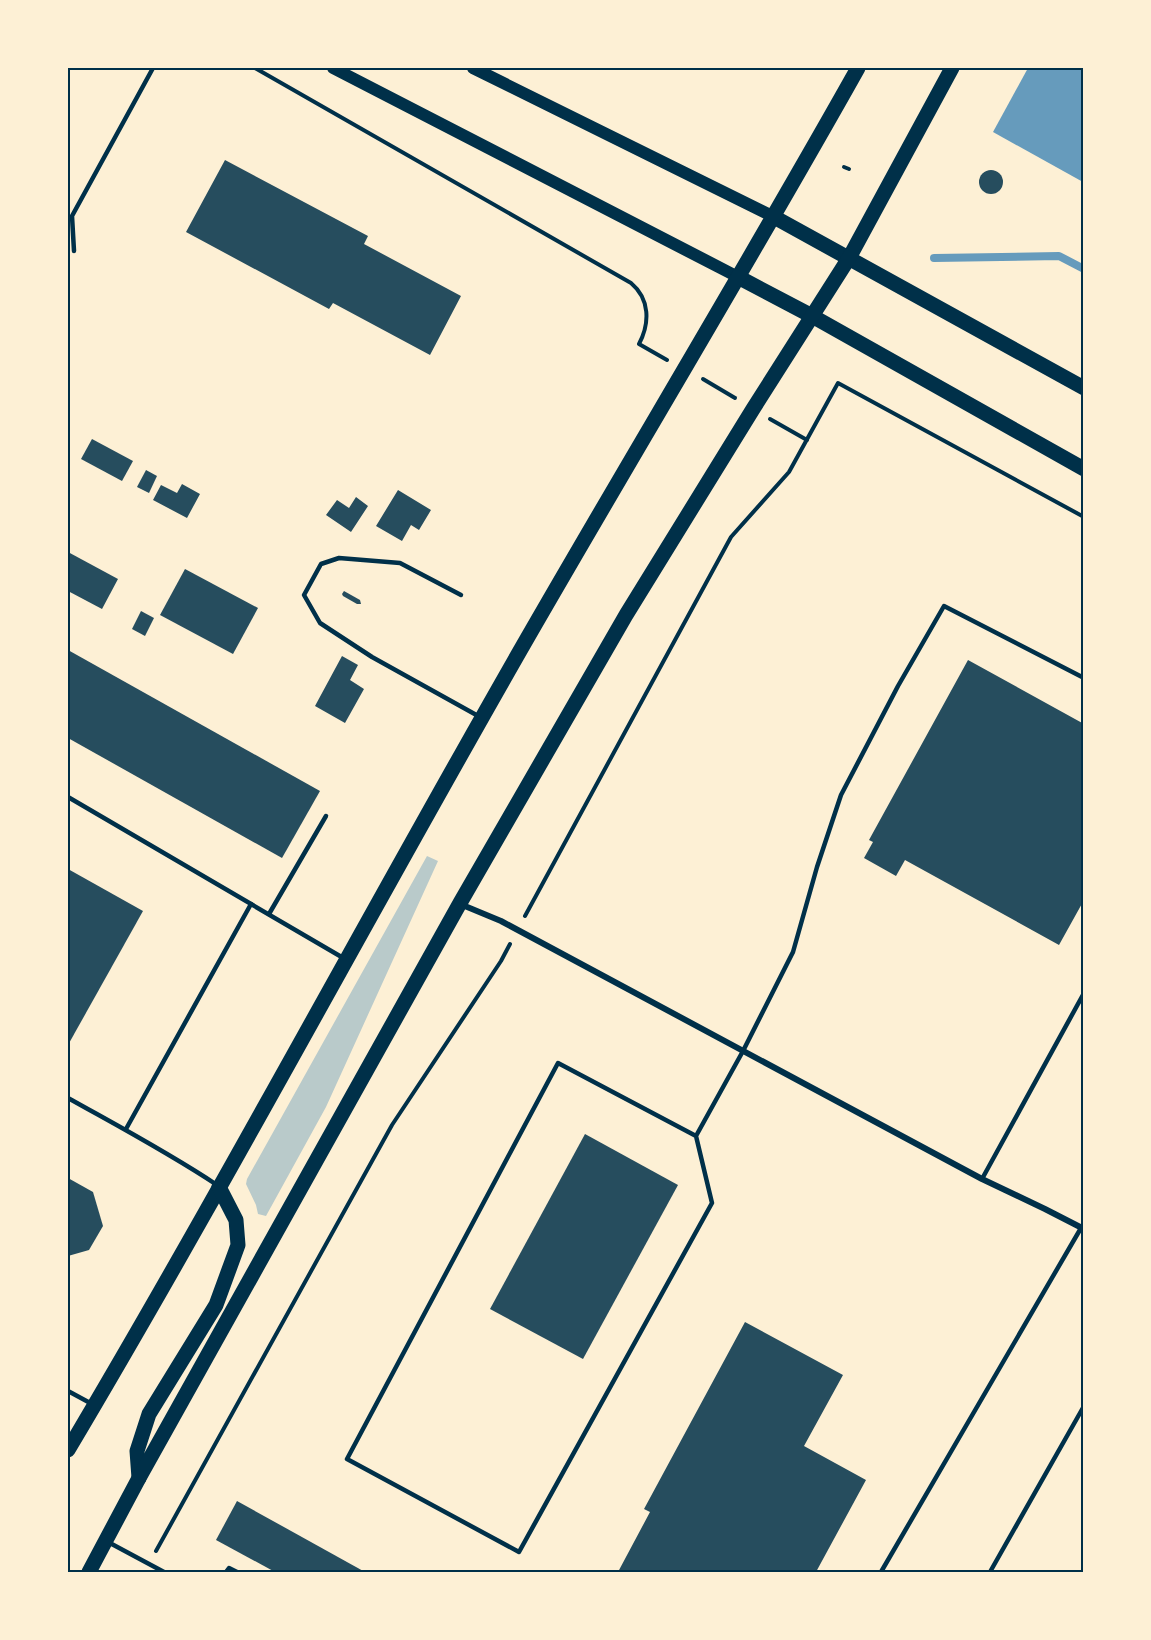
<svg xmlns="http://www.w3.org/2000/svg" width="1151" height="1640" font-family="Jost,sans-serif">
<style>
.green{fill:#b9caca}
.water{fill:#669bbc}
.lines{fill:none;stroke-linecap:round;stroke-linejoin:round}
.stream{stroke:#669bbc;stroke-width:8}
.building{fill:#264d5e}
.path{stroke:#003049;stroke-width:4}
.service{stroke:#003049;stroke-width:4.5}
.minor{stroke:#003049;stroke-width:6}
.secondary{stroke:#003049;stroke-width:12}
.primary{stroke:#003049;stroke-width:15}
.neatline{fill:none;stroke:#003049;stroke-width:2}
</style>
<rect width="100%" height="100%" fill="#fdf0d5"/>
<polygon class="green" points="427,856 438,861 326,1107 266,1216 258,1214 256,1205 246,1184 247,1179"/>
<polygon class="water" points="1028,68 1083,68 1083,182 993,132"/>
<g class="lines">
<polyline class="stream" points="934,258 1059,256 1084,269"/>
</g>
<g class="building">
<polygon points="225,160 368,236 364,244 461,296 430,355 333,303 329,309 186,232"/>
<circle cx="991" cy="182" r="12"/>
<polygon points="92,439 133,461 122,481 81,459"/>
<polygon points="146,470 157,476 149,493 137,487"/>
<polygon points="182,484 200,494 187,518 153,500 161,485 177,493"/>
<polygon points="398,490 431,510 419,530 411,525 402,541 376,526"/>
<polygon points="356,497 368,506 351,532 326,515 337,500 349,508"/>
<polygon points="68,552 118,579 102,609 68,591"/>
<polygon points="185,569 258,608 233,654 160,615"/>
<polygon points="344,591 360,600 361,604 357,604 343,596 342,594"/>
<polygon points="141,611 154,618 145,636 132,629"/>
<polygon points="68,650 320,791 282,858 68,738"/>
<polygon points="342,656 358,665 350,680 364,689 345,723 315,706"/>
<polygon points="968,660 1084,724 1084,900 1059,945 905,860 896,876 864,858 873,842 869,840"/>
<polygon points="68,869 143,911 68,1045"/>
<polygon points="585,1134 678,1185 583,1359 490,1309"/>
<polygon points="68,1178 93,1192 103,1226 89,1250 68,1256"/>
<polygon points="745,1322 843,1375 804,1446 866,1480 816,1572 618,1572 650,1512 644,1509"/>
<polygon points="237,1501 365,1572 275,1572 216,1540"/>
</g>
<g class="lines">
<g class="path">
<path d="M 255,68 L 631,283 C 650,299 650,323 639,344 L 667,360"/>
<polyline points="844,167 849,169"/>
<polyline points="703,379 735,398"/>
<polyline points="770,419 807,440"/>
<polyline points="525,916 731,537 789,472 838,383 1084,517"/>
<polyline points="156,1551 392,1125 501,961 510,944"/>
</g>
<g class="service">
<polyline points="74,251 72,216 153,68"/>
<polyline points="461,595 400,563 339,558 321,564 304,595 320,623 372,657 480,717"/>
<polyline points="68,797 345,959"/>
<polyline points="269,914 326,816"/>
<path d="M 68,1098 C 118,1126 169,1153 217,1185"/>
<polyline points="126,1129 251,904"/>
<polyline points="696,1136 712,1203 519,1552 347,1459 558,1063 696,1136 743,1051 793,952 817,867 841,795 898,686 944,606 1084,678"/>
<polyline points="982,1179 1084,993"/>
<polyline points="68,1391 92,1404"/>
<polyline points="108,1542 164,1572"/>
<polyline points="226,1572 229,1568 237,1572"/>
<polyline points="881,1572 1081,1228"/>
<polyline points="990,1572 1084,1406"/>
</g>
<polyline class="minor" points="460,904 501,921 982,1179 1045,1209 1084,1229"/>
<g class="secondary">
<polyline points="333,68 738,277"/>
<polyline points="473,68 774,217"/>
</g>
<g class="primary">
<polyline points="774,217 1084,388"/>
<polyline points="738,277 812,316 1084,469"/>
<path d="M 68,1450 C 223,1189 366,920 517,656 C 630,459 747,266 858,68"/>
<polyline points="139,1478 137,1451 149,1414 216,1305 238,1245 236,1220 219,1187"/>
<polyline points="89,1572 139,1478 460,903 626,615 753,409 849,258 952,68"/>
</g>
</g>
<rect width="1151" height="1640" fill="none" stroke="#fdf0d5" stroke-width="138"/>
<rect x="69" y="69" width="1013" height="1502" class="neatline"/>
</svg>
